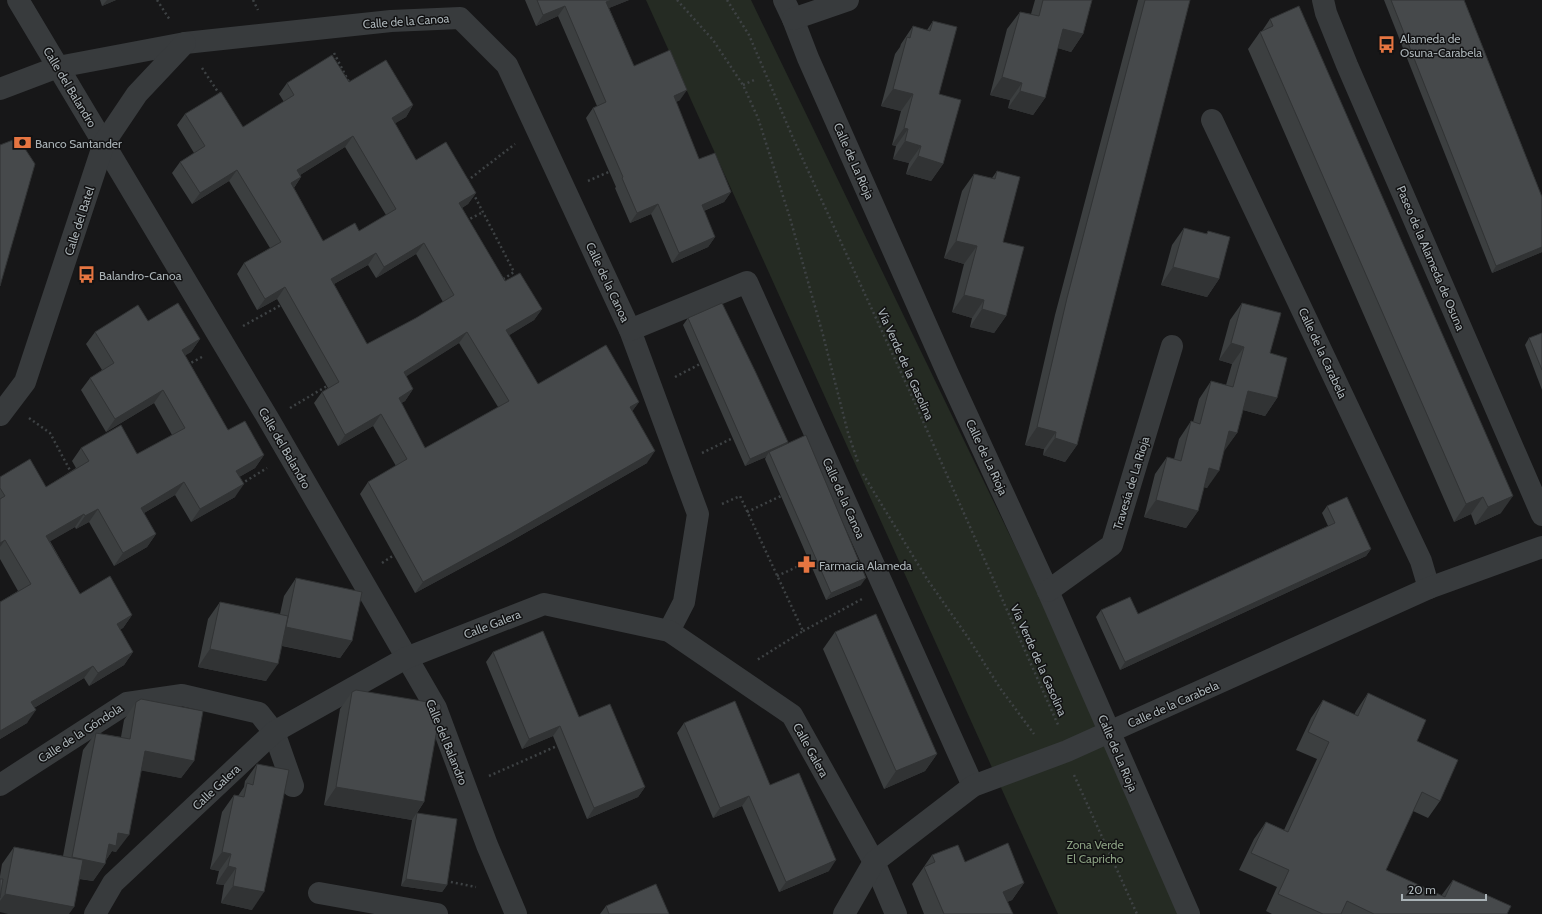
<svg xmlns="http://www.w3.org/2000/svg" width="1542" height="914" font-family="Cabin,sans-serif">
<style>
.green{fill:#252b23}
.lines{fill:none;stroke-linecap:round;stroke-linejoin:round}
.path{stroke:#3e4244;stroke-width:2.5;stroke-dasharray:2 3;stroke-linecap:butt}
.minor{stroke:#383b3d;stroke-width:22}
.wall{fill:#3c3f40;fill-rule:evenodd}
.shaded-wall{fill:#313334}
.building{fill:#46494b;stroke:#313334;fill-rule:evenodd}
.labels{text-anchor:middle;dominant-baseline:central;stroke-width:3;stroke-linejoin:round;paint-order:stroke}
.street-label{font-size:12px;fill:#aab3b7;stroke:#121213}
.poi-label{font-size:12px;fill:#aab3b7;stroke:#121213;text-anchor:start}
.park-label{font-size:12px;fill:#8ba182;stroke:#121213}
</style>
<rect width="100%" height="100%" fill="#171718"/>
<polygon class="green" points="646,0 751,0 1193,914 1058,914"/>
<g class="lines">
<g class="path">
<polyline points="157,0 170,20"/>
<polyline points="253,0 258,10"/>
<polyline points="677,0 713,40 743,85 758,118 790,218 823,335 848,433 858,462"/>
<polyline points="727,0 749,35 793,138 910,392 1059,727"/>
<polyline points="334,53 350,84"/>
<polyline points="202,68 220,95"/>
<polyline points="743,85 754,80"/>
<polyline points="467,181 515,144"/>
<polyline points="588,181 611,171"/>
<polyline points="473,193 514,272 502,280"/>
<polyline points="466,221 483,212"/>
<polyline points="243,326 281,305"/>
<polyline points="187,365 202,357"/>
<polyline points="675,377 700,364"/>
<polyline points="290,408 327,386"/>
<polyline points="29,418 50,433 72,474"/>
<polyline points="702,453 733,438"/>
<polyline points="863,474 927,579 967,636 1000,688 1034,734"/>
<polyline points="241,484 267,468"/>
<polyline points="722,504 740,496 803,631 757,660"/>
<polyline points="747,512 781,496"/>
<polyline points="382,563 394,555"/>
<polyline points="777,576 810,561"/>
<polyline points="803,631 862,599"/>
<polyline points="1074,775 1137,914"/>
<polyline points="489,776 557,746"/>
<polyline points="446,881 476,887"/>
</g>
<g class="minor">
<polyline points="18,0 269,420 436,708 487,845 516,914"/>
<polyline points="784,0 793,19 808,58 948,374 1048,591 1189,914"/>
<polyline points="1323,0 1326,13 1347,65 1542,515"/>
<polyline points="793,19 848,0"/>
<polyline points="0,89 58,67 185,43 391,21 460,18 507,65 630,330 698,514 684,602 669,631"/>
<polyline points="1212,120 1421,561 1429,588"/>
<polyline points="630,330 747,282 973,786"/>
<polyline points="0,415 25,382 104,143 137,94 185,43"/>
<polyline points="1048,591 1112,545 1172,346"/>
<polyline points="0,785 127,703 182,695 259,713 274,732 293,786"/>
<polyline points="319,893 437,914"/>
<polyline points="95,914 113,883 274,732 406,658 544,604 669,631 792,715 874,862 896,914"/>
<polyline points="844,914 874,862 973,786 1067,751 1429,588 1542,547"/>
</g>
</g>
<g class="wall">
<polygon points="100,0 116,0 102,6"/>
<polygon points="525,0 629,0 609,8 634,66 680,100 676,102 699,159 731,192 724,202 704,211 715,237 708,247 672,263 651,214 630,223 615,188 616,187 586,118 593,108 597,106 558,16 536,26"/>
<polygon points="1035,0 1092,0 1083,34 1071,52 1058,48 1045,98 1033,115 1008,108 1010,100 990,95 1007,29 1020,12 1031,14"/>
<polygon points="1138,0 1190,0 1077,445 1065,462 1043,455 1044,449 1025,445 1055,315"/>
<polygon points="1384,0 1464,0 1542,197 1542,252 1492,273"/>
<polygon points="1270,19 1501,513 1475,525 1471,514 1454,522 1248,49 1260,32 1262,31"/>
<polygon points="933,21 939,94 943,164 931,181 906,174 909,163 893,159 896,146 892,145 901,111 881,106 895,54 900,47 901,44 913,26 927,30"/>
<path d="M 349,82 L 413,105 L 406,117 L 395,123 L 416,160 L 476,193 L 468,204 L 462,208 L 505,281 L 542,309 L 534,320 L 509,335 L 538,384 L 639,402 L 632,411 L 647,463 L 504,545 L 415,593 L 360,494 L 368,482 L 396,466 L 373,426 L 338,446 L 314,403 L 322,392 L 328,388 L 277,299 L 257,310 L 237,274 L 244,263 L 270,248 L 229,181 L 192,204 L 172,173 L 180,162 L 194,153 L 177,125 L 185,114 L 243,127 L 284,102 L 279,94 L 287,83 ZM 345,147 L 386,215 L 359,231 L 323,241 L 294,188 L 301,177 L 300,175 ZM 416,254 L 443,302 L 416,318 L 367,344 L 334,284 L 368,265 L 376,278 ZM 459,343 L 498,407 L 425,448 L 401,403 L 405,401 L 413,389 L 406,376 Z"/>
<polygon points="997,171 1003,242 1006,316 994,333 970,327 972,318 952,312 964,264 944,258 962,191 974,174 992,178"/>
<polygon points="1184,228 1206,234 1208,231 1219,279 1207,297 1161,285 1172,245"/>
<polygon points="1242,303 1270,353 1277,398 1265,416 1243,410 1237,433 1224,450 1207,488 1204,487 1198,511 1186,528 1144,517 1155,474 1167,457 1174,459 1179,439 1191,421 1193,422 1199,399 1211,381 1226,385 1232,364 1219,360 1230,320"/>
<polygon points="688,318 786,444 861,585 826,600 765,459 766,457 745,466 683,325"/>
<polygon points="148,321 200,339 191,352 185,355 228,430 264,455 255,468 239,477 235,497 191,522 175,495 144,513 156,534 147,547 114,566 89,522 76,529 75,527 50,541 80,594 132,615 123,628 120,629 133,652 124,665 89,686 84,678 34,708 27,723 0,739 0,602 18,591 0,559 0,477 46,487 76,468 72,461 81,448 137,454 172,435 154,403 106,432 81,390 90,378 102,370 86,344 95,332"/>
<polygon points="1542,333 1542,390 1525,345 1529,338"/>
<polygon points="1327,506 1371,549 1366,556 1120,670 1096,617 1101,610 1138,614 1328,526 1322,513"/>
<polygon points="296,578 352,641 340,658 282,646 266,681 198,667 208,619 220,602 280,614 284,596"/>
<polygon points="835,632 937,754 925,771 884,789 823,649"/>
<polygon points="493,652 579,717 645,787 638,797 587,819 553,736 522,749 486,662"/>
<polygon points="352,692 424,802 417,813 447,885 442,892 401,886 412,820 324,805 340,709"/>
<polygon points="1368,693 1417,741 1440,801 1428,818 1413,811 1386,870 1441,896 1453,880 1507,914 1272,914 1266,911 1277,887 1239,870 1254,839 1266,822 1284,830 1317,759 1296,750 1311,718 1323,700 1354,715 1356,711"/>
<polygon points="136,702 194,761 181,778 141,770 116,852 112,851 106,860 105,864 93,881 79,879 0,912 0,876 2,864 14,847 63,856 83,750 96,733 121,737 124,720"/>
<polygon points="684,723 770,785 829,871 779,892 742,806 713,818 677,733"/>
<polygon points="257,764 252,910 221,903 224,885 216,884 219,871 210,869 222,812 234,795 238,796 244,787 245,781"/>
<polygon points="932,855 965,862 1024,883 1012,900 1007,902 1013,914 924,914 912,884"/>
<polygon points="606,906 669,914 600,914"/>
</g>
<g class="shaded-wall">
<polygon points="107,0 116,0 102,6"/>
<polygon points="612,0 629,0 599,12 606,2"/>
<polygon points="565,6 558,16 536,26 543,15"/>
<polygon points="1063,29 1083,34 1071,52 1051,46"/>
<polygon points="1002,77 1022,83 1010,100 990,95"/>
<polygon points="893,89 913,94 901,111 881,106"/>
<polygon points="687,90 680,100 666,106 674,96"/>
<polygon points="1020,91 1045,98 1033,115 1008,108"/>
<polygon points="413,105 406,117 384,130 392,118"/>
<polygon points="904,128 908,129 896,146 892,145"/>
<polygon points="353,136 345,147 289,182 297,170"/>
<polygon points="905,141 921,146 909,163 893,159"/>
<polygon points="918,156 943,164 931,181 906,174"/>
<polygon points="237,170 229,181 192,204 200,193"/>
<polygon points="301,177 293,189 291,183"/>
<polygon points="731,192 724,202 694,215 702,205"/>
<polygon points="476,193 468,204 451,214 459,203"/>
<polygon points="658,204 651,214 630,223 637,213"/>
<polygon points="715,237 708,247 672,263 679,253"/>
<polygon points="956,241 977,246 964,264 944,258"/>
<polygon points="424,243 416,254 376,278 384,267"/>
<polygon points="1542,247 1542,252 1492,273 1496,266"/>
<polygon points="376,253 368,265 323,290 331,279"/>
<polygon points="1173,267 1219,279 1207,297 1161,285"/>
<polygon points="285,287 277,299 257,310 265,299"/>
<polygon points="964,295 984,300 972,318 952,312"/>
<polygon points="542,309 534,320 498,342 506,330"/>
<polygon points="982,309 1006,316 994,333 970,327"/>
<polygon points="467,332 459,343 396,383 404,372"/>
<polygon points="200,339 191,352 173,363 182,350"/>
<polygon points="1231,343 1244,347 1232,364 1219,360"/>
<polygon points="413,389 405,401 391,409 399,398"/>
<polygon points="163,390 154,403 106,432 115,419"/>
<polygon points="1248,391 1277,398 1265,416 1236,408"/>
<polygon points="639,402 631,413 630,407"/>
<polygon points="381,414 373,426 338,446 345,435"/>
<polygon points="1037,427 1056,432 1044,449 1025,445"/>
<polygon points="1229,431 1237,433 1225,450 1217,448"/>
<polygon points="1055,438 1077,445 1065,462 1043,455"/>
<polygon points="788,442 783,449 769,452 766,457 745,466 750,459"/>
<polygon points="655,451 647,463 504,545 415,593 423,582"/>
<polygon points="264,455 255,468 227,484 236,471"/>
<polygon points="1209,468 1219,471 1207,488 1197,485"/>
<polygon points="184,482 175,495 132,520 141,508"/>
<polygon points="244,484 235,497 191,522 200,509"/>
<polygon points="1513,496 1501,513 1475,525 1488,507"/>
<polygon points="1483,497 1471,514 1454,522 1466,504"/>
<polygon points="1156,500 1198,511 1186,528 1144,517"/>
<polygon points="98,509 89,522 76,529 85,516"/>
<polygon points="84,514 75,527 37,549 46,536"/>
<polygon points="156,534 147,547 114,566 123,553"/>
<polygon points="5,540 0,547 0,543"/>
<polygon points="1371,549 1366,556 1120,670 1125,662"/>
<polygon points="866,578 861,585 826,600 831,593"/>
<polygon points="132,615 123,628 108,637 117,624"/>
<polygon points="286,627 352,641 340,658 274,644"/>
<polygon points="210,649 278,664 266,681 198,667"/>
<polygon points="133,652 124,665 89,686 98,673"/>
<polygon points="93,666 84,678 22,715 31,702"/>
<polygon points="36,710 27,723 0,739 0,731"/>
<polygon points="560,726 553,736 522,749 529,739"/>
<polygon points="145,751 194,761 181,778 133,769"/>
<polygon points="937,754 925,771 884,789 896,771"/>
<polygon points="336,787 424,802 412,820 324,805"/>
<polygon points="645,787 638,797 587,819 594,808"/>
<polygon points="749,796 742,806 713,818 720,808"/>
<polygon points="118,833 129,835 116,852 112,851 104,863 109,844"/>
<polygon points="222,852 231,854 219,871 210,869"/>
<polygon points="72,857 105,864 93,881 59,875"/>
<polygon points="836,860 829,871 779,892 786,882"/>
<polygon points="228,866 236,868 224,885 216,884"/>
<polygon points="406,879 447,885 442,892 401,886"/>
<polygon points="1024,883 1012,900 990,909 1003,892"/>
<polygon points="233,886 264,892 252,910 221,903"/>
<polygon points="5,894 74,907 69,914 8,914 0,912 0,901"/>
</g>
<g class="building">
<polygon points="537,0 612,0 606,2 634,66 670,50 687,90 674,96 699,159 715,153 731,192 702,205 715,237 679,253 658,204 637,213 622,178 623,177 593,108 606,102 565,6 543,15"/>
<polygon points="1043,0 1092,0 1083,34 1063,29 1045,98 1020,91 1022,83 1002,77 1020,12 1039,16"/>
<polygon points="1145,0 1190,0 1077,445 1055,438 1056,432 1037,427 1067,298"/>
<polygon points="1391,0 1464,0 1542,197 1542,247 1496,266"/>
<polygon points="1299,6 1513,496 1488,507 1483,497 1466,504 1260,32 1273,26 1270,19"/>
<polygon points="933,21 957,27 939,94 961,100 943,164 918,156 921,146 905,141 908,129 904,128 913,94 893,89 907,37 910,38 913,26 930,31"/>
<path d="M 332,55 L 349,82 L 386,60 L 413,105 L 392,118 L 416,160 L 446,142 L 476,193 L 459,203 L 505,281 L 520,273 L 542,309 L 506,330 L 538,384 L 606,345 L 639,402 L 630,407 L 655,451 L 512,533 L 423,582 L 368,482 L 407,459 L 381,414 L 345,435 L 322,392 L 339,382 L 285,287 L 265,299 L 244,263 L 281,242 L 237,170 L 200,193 L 180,162 L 205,146 L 185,114 L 221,92 L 243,127 L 294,95 L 287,83 ZM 353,136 L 396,209 L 359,231 L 355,223 L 323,241 L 291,183 L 301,177 L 297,170 ZM 424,243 L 454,295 L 416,318 L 367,344 L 331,279 L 376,253 L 384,267 ZM 467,332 L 509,401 L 425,448 L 399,398 L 413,389 L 404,372 Z"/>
<polygon points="18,138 35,164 0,286 0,145"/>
<polygon points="997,171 1020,177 1003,242 1024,247 1006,316 982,309 984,300 964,295 977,246 956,241 974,174 995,179"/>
<polygon points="1184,228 1207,234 1208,231 1230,237 1219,279 1173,267"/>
<polygon points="178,303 200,339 182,350 228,430 245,421 264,455 236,471 244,484 200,509 184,482 141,508 156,534 123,553 98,509 85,516 84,514 46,536 80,594 110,576 132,615 117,624 133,652 98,673 93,666 31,702 36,710 0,731 0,602 31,584 5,540 0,543 0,499 5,496 0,488 0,477 30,459 46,487 89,461 81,448 121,425 137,454 185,428 163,390 115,419 90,378 114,363 95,332 138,305 148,321"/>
<polygon points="722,303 756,373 788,442 750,459 688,318"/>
<polygon points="1242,303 1281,313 1270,353 1287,358 1277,398 1248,391 1237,433 1229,431 1219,471 1209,468 1198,511 1156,500 1167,457 1181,461 1191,421 1200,424 1211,381 1233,387 1244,347 1231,343"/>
<polygon points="1542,333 1542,370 1529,338"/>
<polygon points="806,435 866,578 831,593 769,452"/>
<polygon points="1347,497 1371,549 1125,662 1101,610 1130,597 1138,614 1335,523 1327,506"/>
<polygon points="296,578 362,592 352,641 286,627"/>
<polygon points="220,602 288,616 278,664 210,649"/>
<polygon points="876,614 937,754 896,771 835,632"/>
<polygon points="543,631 579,717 610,704 645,787 594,808 560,726 529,739 493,652"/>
<polygon points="356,690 440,704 441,707 424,802 336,787 352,692"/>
<polygon points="1368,693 1426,720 1417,741 1458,760 1440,801 1422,792 1386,870 1445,897 1453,880 1511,906 1507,914 1374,914 1347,901 1341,914 1323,914 1278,894 1289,870 1251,853 1266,822 1288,832 1329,742 1308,732 1323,700 1358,716"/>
<polygon points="141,699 203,711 194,761 145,751 129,835 118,833 116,846 109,844 105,864 72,857 96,733 130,739 136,702"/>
<polygon points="735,701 770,785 799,773 836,860 786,882 749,796 720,808 684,723"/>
<polygon points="257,764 289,770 264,892 233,886 236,868 228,866 231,854 222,852 234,795 244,797 247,783 253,785"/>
<polygon points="417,813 457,819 447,885 406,879"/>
<polygon points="1008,843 1024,883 1003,892 1013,914 944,914 924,867 935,862 932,855 958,845 965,862"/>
<polygon points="14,847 83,860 74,907 5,894"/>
<polygon points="0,879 3,879 0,898"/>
<polygon points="656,884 669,914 609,914 606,906"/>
</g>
<defs>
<symbol id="bus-bare" viewBox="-9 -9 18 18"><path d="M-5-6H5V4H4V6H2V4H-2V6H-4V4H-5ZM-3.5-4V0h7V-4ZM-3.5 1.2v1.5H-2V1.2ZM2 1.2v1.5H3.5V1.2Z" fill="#e67541" stroke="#121213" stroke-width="2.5" paint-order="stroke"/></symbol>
<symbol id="bank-bare" viewBox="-9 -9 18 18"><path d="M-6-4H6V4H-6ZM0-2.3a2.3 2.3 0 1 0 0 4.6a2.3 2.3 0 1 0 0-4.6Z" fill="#e67541" stroke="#121213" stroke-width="2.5" paint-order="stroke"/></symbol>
<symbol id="pharmacy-bare" viewBox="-9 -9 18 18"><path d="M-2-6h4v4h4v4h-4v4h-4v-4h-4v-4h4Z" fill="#e67541" stroke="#121213" stroke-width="2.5" paint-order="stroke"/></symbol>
</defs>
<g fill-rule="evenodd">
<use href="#bus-bare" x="1374" y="32" width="25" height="25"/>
<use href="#bank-bare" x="10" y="130" width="25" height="25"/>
<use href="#bus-bare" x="74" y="262" width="25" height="25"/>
<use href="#pharmacy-bare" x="794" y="552" width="25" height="25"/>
</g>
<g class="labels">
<g class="street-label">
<text transform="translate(406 21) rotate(-4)">Calle de la Canoa</text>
<text transform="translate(70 87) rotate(59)">Calle del Balandro</text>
<text transform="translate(854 161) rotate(66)">Calle de La Rioja</text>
<text transform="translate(79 221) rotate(-72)">Calle del Batel</text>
<text transform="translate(1431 258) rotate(67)">Paseo de la Alameda de Osuna</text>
<text transform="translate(608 282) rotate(65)">Calle de la Canoa</text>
<text transform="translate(1323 353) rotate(65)">Calle de la Carabela</text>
<text transform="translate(906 364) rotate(66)">Vía Verde de la Gasolina</text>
<text transform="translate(285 448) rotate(60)">Calle del Balandro</text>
<text transform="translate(987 457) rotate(65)">Calle de La Rioja</text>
<text transform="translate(1131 483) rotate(-73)">Travesía de La Rioja</text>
<text transform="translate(844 498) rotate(66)">Calle de la Canoa</text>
<text transform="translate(492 624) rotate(-21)">Calle Galera</text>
<text transform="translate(1039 660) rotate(66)">Vía Verde de la Gasolina</text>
<text transform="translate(1173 704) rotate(-24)">Calle de la Carabela</text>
<text transform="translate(80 733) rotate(-33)">Calle de la Góndola</text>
<text transform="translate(447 742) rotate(68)">Calle del Balandro</text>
<text transform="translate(811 750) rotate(61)">Calle Galera</text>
<text transform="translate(1118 753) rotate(67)">Calle de La Rioja</text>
<text transform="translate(216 787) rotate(-43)">Calle Galera</text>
</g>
<g class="poi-label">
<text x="1400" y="38">Alameda de<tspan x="1400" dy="14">Osuna-Carabela</tspan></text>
<text x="35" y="143">Banco Santander</text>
<text x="99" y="275">Balandro-Canoa</text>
<text x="819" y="565">Farmacia Alameda</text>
</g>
<g class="park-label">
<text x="1095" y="844">Zona Verde<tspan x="1095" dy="14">El Capricho</tspan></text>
</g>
</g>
<path d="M1402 894v6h84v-6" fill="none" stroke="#aab3b7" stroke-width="2"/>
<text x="1408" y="894" font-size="12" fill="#aab3b7" stroke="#121213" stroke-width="3" paint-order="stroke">20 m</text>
</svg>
